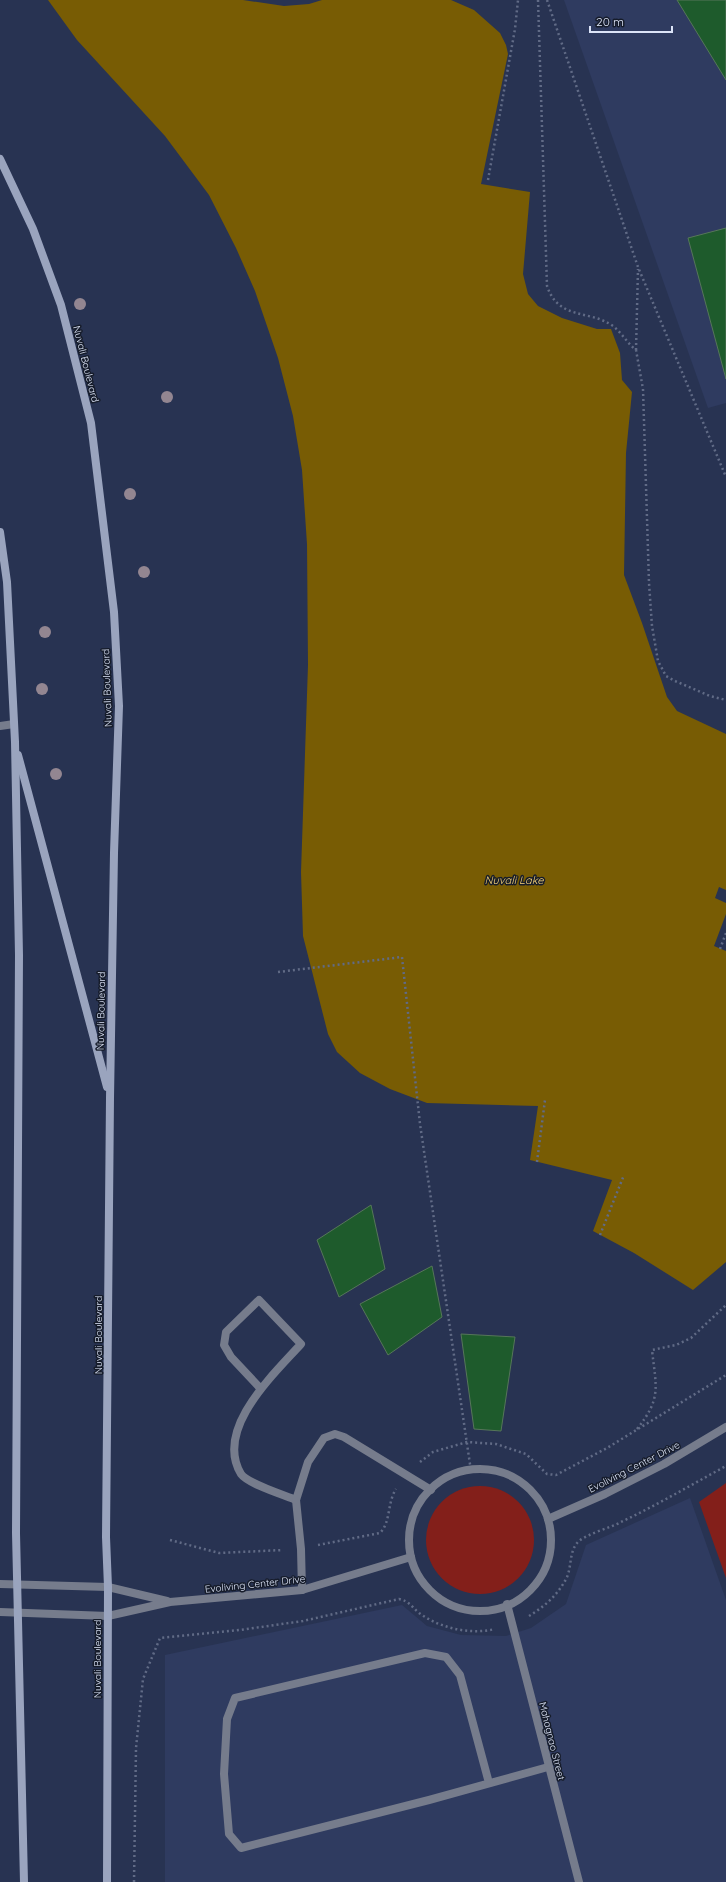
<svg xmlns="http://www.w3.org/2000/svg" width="726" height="1882" font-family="Quicksand,sans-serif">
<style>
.built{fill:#2f3b60}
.green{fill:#831f1a}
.water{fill:#785c04}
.pier{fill:#283352}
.building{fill:#1e5b2c;stroke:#56765a}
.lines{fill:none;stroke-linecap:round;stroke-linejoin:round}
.path{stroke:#616b86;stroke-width:2.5;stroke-dasharray:2 3;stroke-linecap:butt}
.service{stroke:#767c8c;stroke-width:8}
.minor{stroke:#767c8c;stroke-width:8}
.tertiary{stroke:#767c8c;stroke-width:8}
.secondary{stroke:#9aa4be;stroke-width:8}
.tree{fill:#938691}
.labels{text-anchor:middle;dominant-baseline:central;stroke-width:3;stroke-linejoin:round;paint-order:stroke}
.street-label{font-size:10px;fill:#dce4f8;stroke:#161c2a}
.water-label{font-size:11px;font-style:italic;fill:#f8d47a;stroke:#161c2a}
</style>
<rect width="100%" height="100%" fill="#283352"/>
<g class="built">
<polygon points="564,0 726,0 726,403 708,408"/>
<polygon points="690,1498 726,1600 726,1882 165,1882 165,1655 402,1605 427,1626 461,1635 506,1636 531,1628 566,1604 586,1545"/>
</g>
<g class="green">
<polygon points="726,1483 726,1578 699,1502"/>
<circle cx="480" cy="1540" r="54"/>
</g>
<polygon class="water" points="48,0 243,0 284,6 309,4 322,0 451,0 474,10 500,33 506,45 508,54 481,184 530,192 523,274 528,294 538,306 562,318 597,329 611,329 620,353 622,380 632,392 626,453 624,575 642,623 667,697 677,711 726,734 726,1262 693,1290 634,1253 593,1231 612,1180 530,1160 538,1106 427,1103 390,1089 360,1073 337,1052 328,1034 303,936 301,872 308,665 307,544 302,470 293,416 278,358 255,291 236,248 209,195 165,136 77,40"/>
<g class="pier">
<polygon points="719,887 726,890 726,903 715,898"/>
<polygon points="726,914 726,951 714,946"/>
</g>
<g class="building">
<polygon points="677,0 726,0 726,80"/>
<polygon points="726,228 726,379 688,238"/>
<polygon points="371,1205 385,1269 339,1297 317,1240"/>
<polygon points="432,1266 442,1317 388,1355 360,1304"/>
<polygon points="461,1334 515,1337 501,1431 474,1429"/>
</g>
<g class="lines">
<g class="path">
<path d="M 538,0 L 547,286 C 559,321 589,309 613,326 C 622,333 627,343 636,350 L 643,389 L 649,583 L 652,626 L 658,661 L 666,676 L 675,681 L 710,696 L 726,700"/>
<polyline points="547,0 638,267 726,477"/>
<polyline points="488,180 515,29 518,0"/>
<polyline points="636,350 638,269"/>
<polyline points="720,949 726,933"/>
<polyline points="278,972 402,957 420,1124 471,1471"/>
<polyline points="537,1162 545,1100"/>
<polyline points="600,1235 624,1175"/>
<path d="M 637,1429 C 662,1398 656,1387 652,1350 L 676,1345 L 691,1338 L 726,1305"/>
<polyline points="420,1462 433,1452 467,1442 496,1444 526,1454 547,1474 556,1475 607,1448 726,1375"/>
<polyline points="170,1540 219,1553 283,1550"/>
<path d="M 318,1545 L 380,1533 C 391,1522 387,1503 396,1489"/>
<path d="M 529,1616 C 544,1607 559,1594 567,1577 C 572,1565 569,1550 579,1541 C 589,1533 610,1528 621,1522 C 657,1505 691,1485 726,1466"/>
<path d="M 134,1882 L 136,1748 L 143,1679 L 160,1638 L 240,1630 L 303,1621 L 399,1599 C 409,1601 412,1607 419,1613 C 440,1628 469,1635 495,1629"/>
</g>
<g class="service">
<polyline points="0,726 14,724"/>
<path d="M 260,1388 L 231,1357 L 224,1345 L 226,1332 L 259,1300 L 301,1344 C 274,1374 214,1429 241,1474 C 248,1484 284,1495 296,1500"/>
<polyline points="302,1590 301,1549 296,1500 308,1462 324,1438 335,1434 344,1437 431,1490"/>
<polyline points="489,1783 460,1675 446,1657 425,1653 235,1698 227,1719 224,1774 229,1834 241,1848 429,1800 548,1767"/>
</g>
<polyline class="minor" points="507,1604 579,1882"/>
<g class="tertiary">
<circle cx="480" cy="1540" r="71"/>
<polyline points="548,1519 605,1494 664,1464 726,1427"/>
<polyline points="0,1584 108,1587 167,1601"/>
<polyline points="0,1612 108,1616 170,1602 302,1590 411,1557"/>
</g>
<g class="secondary">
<polyline points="0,159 33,229 61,305 91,423 114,612 119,706 114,853 110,1098 106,1537 108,1587 107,1882"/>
<polyline points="0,532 7,582 15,742 19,955 16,1533 24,1882"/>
<polyline points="18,755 107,1087"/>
</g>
</g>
<g class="tree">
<circle cx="80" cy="304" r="6"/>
<circle cx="167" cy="397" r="6"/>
<circle cx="130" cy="494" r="6"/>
<circle cx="144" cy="572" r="6"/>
<circle cx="45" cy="632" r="6"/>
<circle cx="42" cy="689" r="6"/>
<circle cx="56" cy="774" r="6"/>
</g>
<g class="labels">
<g class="street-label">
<text transform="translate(86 364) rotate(76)">Nuvali Boulevard</text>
<text transform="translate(107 688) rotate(-92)">Nuvali Boulevard</text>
<text transform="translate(101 1011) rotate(-89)">Nuvali Boulevard</text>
<text transform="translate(98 1335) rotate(-90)">Nuvali Boulevard</text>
<text transform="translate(634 1467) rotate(-27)">Evoliving Center Drive</text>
<text transform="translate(255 1584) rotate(-6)">Evoliving Center Drive</text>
<text transform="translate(97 1659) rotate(-90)">Nuvali Boulevard</text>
<text transform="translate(552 1741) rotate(76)">Mahagnao Street</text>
</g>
<g class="water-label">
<text x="514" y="880">Nuvali Lake</text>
</g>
</g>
<path d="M590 26v6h82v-6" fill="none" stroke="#dce4f8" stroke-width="2"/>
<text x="596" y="26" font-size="12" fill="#dce4f8" stroke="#161c2a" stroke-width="3" paint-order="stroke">20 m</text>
</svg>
